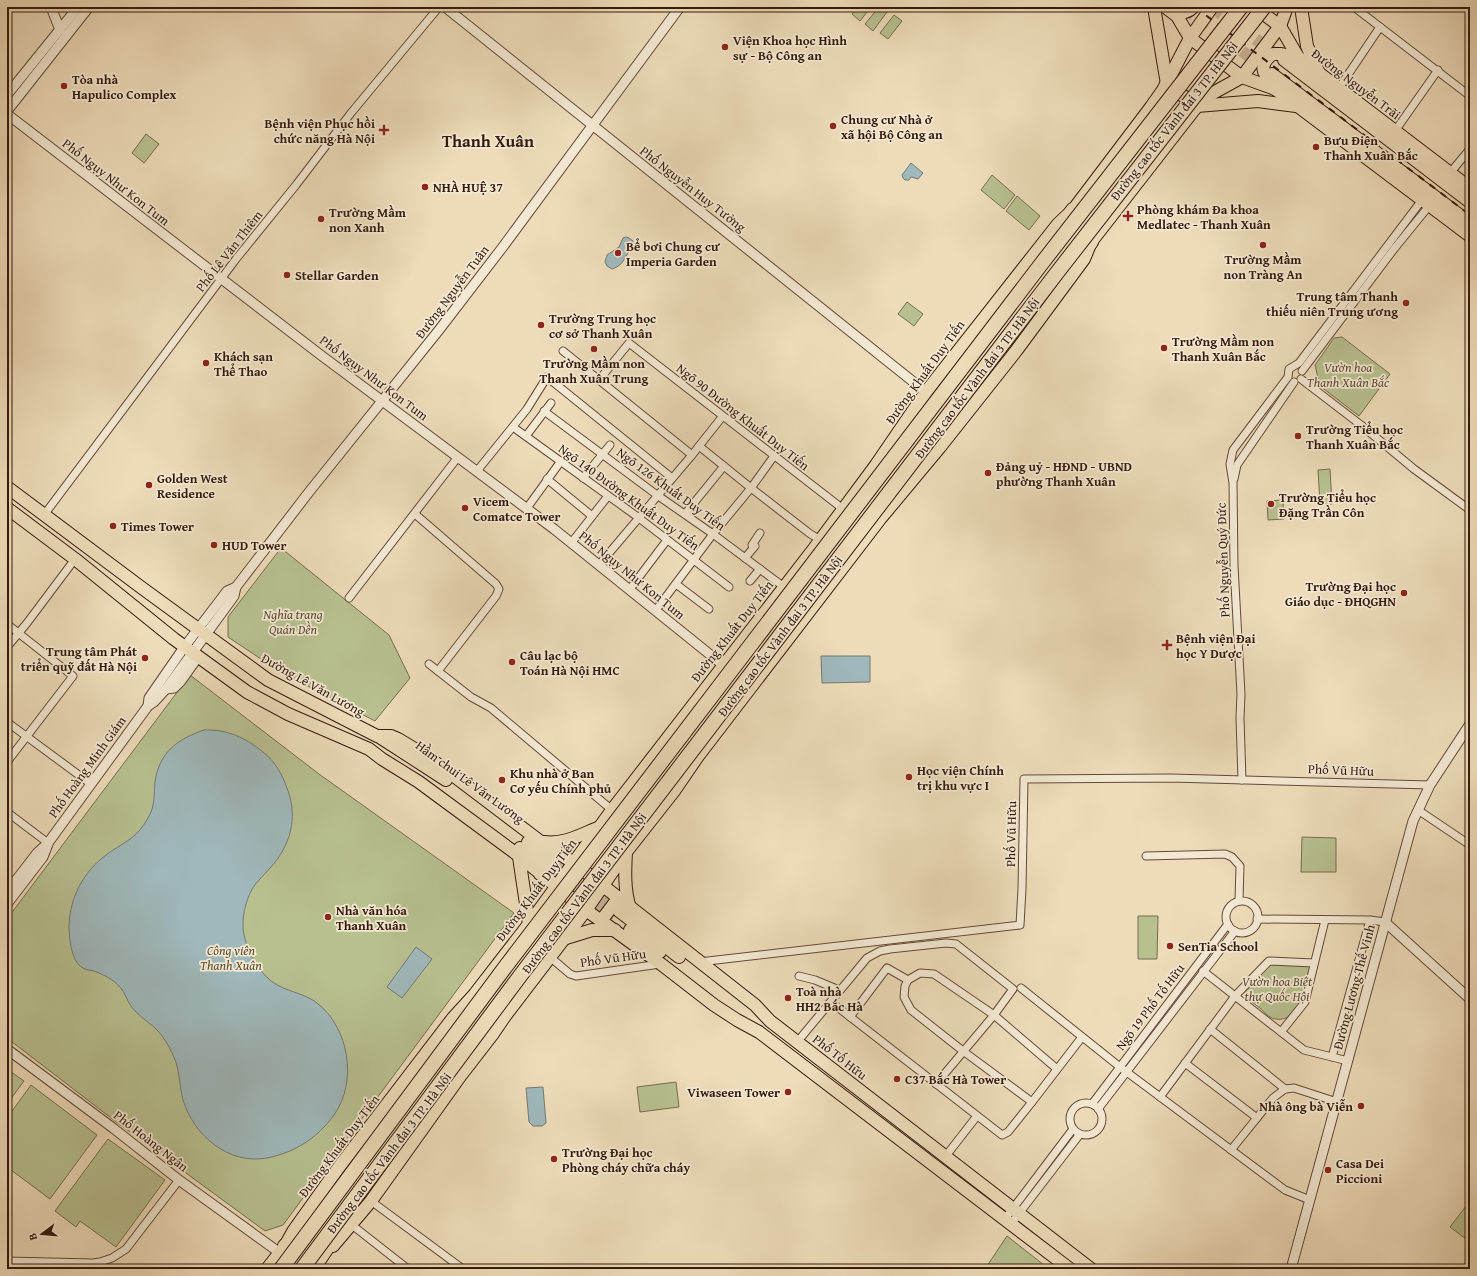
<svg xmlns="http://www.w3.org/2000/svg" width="1477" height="1276" font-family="'Gentium Book Plus',serif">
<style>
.green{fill:#b8c090;stroke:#766d4e}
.water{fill:#9fb8bb;stroke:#747975}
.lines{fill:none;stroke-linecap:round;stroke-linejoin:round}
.primary-tunnel{stroke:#c8b497;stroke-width:12;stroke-dasharray:12 6;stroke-linecap:butt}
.minor-casing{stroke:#624a38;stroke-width:9}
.tertiary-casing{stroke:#624a38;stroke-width:11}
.primary-casing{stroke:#341a0d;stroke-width:14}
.trunk-casing{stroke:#341a0d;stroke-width:14}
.motorway-casing{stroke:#341a0d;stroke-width:16}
.minor{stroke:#f3e8d2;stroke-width:7}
.tertiary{stroke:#f3e8d2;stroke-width:9}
.primary{stroke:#eddbb9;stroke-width:12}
.trunk{stroke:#eddbb9;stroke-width:12}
.motorway{stroke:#eddbb9;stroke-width:14}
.rail{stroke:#341a0d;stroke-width:2;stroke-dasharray:7 7;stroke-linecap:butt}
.motorway-bridge-casing{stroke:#341a0d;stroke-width:16;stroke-linecap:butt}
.motorway-bridge{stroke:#eddbb9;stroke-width:14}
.poi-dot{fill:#8f2418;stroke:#f3e8d2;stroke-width:1.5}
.labels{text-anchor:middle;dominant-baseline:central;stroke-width:3.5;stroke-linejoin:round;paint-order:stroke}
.poi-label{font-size:13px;font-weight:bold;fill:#341a0d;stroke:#f3e8d2;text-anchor:start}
.street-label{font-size:13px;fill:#341a0d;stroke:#f3e8d2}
.park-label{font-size:13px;font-style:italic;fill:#5c4c34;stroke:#f3e8d2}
.district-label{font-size:17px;font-weight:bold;fill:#341a0d;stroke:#f3e8d2}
</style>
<rect width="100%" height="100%" fill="#eddbb9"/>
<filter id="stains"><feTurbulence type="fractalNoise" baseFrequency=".005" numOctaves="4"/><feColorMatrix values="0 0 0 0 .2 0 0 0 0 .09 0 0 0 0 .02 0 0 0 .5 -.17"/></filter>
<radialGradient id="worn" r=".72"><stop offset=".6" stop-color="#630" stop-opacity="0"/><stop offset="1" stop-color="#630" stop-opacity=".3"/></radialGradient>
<g class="green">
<polygon points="857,7 871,7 860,21 852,14"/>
<polygon points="879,7 887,12 873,31 865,24"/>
<polygon points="894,15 902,21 888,39 880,33"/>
<polygon points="146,134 159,144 144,163 132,153"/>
<polygon points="992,175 1015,195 1004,209 981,190"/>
<polygon points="1017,196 1040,216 1029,230 1006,211"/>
<polygon points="907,302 923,314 914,326 898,314"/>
<polygon points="1342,337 1390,374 1359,416 1320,386 1315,365 1334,338"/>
<polygon points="1330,469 1332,504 1320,504 1318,470"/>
<polygon points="1283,500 1284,519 1268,520 1267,501"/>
<polygon points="281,548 389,635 410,678 375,721 279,671 228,637 228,617"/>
<polygon points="190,675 319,774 514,913 283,1225 265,1231 111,1118 7,1038 7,919"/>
<polygon points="1302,837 1336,838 1336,872 1301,872"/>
<polygon points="1138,916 1158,916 1157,959 1138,959"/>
<path d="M 1269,961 L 1310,966 C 1311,980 1300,1007 1289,1016 C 1286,1019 1279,1020 1275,1019 C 1269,1018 1264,1012 1260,1008 C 1252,1002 1245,998 1243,988 Z"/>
<polygon points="7,1069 24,1081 7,1104"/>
<polygon points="676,1082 679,1107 640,1112 637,1087"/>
<polygon points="31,1085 97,1135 50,1199 7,1167 7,1118"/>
<polygon points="108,1139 165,1180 116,1247 80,1221 76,1227 55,1211"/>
<polygon points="1470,1201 1470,1242 1450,1227"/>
<polygon points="1007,1236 1049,1269 985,1269"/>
</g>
<g class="water">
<polygon points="911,163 923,173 918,179 911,177 909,180 905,180 903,178 902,175"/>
<path d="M 626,237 L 629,238 L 633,241 L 633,246 C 624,256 625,265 612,269 L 607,266 L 605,262 L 607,255 L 619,247 L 623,238 Z"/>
<polygon points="821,656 870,656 870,682 822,683"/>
<path d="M 204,730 C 227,729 246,738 263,752 C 276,762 283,776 288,791 C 298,818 290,846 271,867 C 265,874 257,881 252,889 C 245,903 241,919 244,935 C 249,955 260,976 279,986 C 291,992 307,995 317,1003 C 349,1028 358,1081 334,1115 C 317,1138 296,1152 267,1158 C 229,1165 194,1136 183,1100 C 179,1085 180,1069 173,1055 C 169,1046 163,1036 157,1030 C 149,1022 137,1015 131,1006 C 128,1002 126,996 123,991 C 116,981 105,975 94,971 C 90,970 86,970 83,968 C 71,962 69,937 69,925 C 70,897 84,871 106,855 C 125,841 137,839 149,816 C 155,806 154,793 155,782 C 159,752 178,739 204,730 Z"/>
<polygon points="416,947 432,959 402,998 387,987"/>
<polygon points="543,1087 546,1123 542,1126 533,1126 529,1122 526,1088"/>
</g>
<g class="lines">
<g class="primary-tunnel">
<polyline points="1212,7 1273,52"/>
<polyline points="1184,8 1262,66"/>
<polyline points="544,854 616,909"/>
<polyline points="539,862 614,917"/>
</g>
<defs>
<g id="minor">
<polyline points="1354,7 1470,96"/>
<polyline points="1339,88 1380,27"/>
<polyline points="1395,131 1438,70"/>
<polyline points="1450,173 1470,149"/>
<polyline points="563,351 692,455"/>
<polyline points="1302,371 1394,249 1429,206"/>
<polyline points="1301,379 1361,425 1414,469 1470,510"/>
<polyline points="599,380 629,343 843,509"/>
<polyline points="544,411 657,495 713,534 784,587"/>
<polyline points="513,427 635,515 729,587"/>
<polyline points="526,436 551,403"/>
<polyline points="699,446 751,488 809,533 820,540"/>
<polyline points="477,471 527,409 547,377 672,478"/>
<polyline points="583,478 610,445"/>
<polyline points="547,479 592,516"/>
<polyline points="1234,479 1237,465 1294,382"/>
<polyline points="527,508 561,461"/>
<polyline points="415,514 496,584 499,589 496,596 438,671"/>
<polyline points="685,514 724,466"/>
<polyline points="44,515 236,259 296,185 351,113 439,7"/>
<polyline points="572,542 608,496"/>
<polyline points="745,558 755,546 752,545 760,533"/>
<polyline points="599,565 692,455 722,417"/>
<polyline points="750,581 760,569"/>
<polyline points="676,584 709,609"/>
<polyline points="630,589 667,540"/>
<polyline points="349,598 458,457"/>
<polyline points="656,610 713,534 751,488 774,456"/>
<polyline points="7,624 73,676 7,762"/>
<polyline points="7,647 27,623 75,559"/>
<polyline points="429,664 471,697 491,708 612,810"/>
<polyline points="7,722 91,784"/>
<polyline points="1242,780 1240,718 1241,694 1234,566 1233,483 1230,464 1233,450 1288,377 1289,369 1299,363 1422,200"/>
<polyline points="1418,810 1470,845"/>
<polyline points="7,812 48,843"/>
<polyline points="1146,856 1225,854 1232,857 1240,866 1239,901"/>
<circle cx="1242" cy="917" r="16"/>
<polyline points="1257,919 1370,920 1385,922"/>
<polyline points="550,957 570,974 576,976 660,964"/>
<polyline points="699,962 1020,925 1022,889 1024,779 1171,778 1430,785"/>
<polyline points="1203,971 1304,1050 1348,1061"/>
<polyline points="799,976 815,980 839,990"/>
<polyline points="1021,988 1120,1067 1285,1190 1310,1200"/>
<polyline points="831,1002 1002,1135 1008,1132 1032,1102 1082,1037"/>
<polyline points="850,1017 887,968 908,980"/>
<polyline points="1210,1029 1285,1089"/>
<polyline points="1281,1032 1305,1002 1325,920"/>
<polyline points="798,1041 867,958 880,951 890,949 946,943 956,944 1013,989 994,1015 936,1084"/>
<polyline points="1332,1057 1370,920"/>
<polyline points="1185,1063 1257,1118"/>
<polyline points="1160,1097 1235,996 1269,961 1314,963"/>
<polyline points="1032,1102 963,1051 911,1010 904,997 905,986 908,980 920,973 934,974 994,1015 1057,1069"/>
<circle cx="1086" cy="1119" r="16"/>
<polyline points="1092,1104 1228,924"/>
<polyline points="1098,1109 1235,931"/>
<polyline points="1231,1150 1273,1098 1285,1089 1294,1088 1337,1102"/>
<polyline points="945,1157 977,1116"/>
<polyline points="371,1201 463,1269"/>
<polyline points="1005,1219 1073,1129"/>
<polyline points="1011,1224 1080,1134"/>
<polyline points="352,1225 408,1269"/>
<polyline points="7,1261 93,1263 100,1262 112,1258 126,1249 179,1180"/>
</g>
<g id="tertiary">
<polyline points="51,7 60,30"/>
<polyline points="445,7 926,392"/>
<polyline points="7,95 78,7"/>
<polyline points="7,111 89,7"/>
<polyline points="7,114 322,356 554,529 723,665"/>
<polyline points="166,689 174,688 181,681 198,657"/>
<polyline points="148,706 149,698 185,646 221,599 227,591 236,587"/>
<polyline points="7,892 37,853 48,843 148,706 154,702 166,689 234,596 236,587 309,492 439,330 502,248 680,7"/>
<polyline points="7,904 43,857 48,844"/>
<polyline points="1385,922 1470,999"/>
<polyline points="7,1049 113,1128 179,1180 280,1253"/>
<polyline points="1291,1269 1413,821 1430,785 1470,724"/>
</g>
<g id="primary">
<polyline points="1154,7 1167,84 1197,106"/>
<path d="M 1177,16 C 1182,11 1189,13 1193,7"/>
<polyline points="1280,26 1287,7"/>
<polyline points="1284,60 1470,202"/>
<polyline points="1272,74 1470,223"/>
<polyline points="7,487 142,588 268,680 377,736 391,736 398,739 423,754 450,773 541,842 574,863 755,1005 770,1021 1091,1269"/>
<polyline points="7,508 75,559 174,639 247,692 288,714 369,749 382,759 419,782 514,852 586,910 661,964 714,1005 737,1020 759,1032 1070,1269"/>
<polyline points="378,736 446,780"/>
<polyline points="528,842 544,854"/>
<path d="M 544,842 C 564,845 582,834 600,827"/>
<polyline points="520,848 539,862"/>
<path d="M 626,852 C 625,871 624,890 630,908"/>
<polyline points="519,857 529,924"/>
<polyline points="540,874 557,852"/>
<polyline points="619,911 679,957"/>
<polyline points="601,921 619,897"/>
<polyline points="630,930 660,952"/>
<polyline points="563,939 592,930 615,930"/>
<polyline points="333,1246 371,1201 461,1075 492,1035 505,1016 586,910 626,852 674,791 698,756 880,519 940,447 1016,351 1084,259 1091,242 1197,106 1213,93 1242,77"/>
<polyline points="267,1269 285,1246 294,1230 339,1167 453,1018 474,995 529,924 612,810 813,550 876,465 926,392 1058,224 1073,210 1151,107 1163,90 1190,38 1177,16 1165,7"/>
</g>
<g id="trunk">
<polyline points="1212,7 1190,38 1242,77 1275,89 1470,236"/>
<polyline points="1254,7 1280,26 1298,57 1470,188"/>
<polyline points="1301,7 1307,46 1318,71"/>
<polyline points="1242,77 1280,26"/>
<path d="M 1275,89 C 1266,76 1255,66 1273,54 L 1280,54 L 1298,57"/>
<polyline points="1197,106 1258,101 1296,106"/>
</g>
<g id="motorway">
<polyline points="1055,236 1073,210"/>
<polyline points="1073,262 1091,242"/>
<polyline points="285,1246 299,1235 307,1224"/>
<polyline points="316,1264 338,1231"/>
</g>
</defs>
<use href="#minor" class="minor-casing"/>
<use href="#tertiary" class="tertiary-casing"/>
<use href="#primary" class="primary-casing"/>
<use href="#trunk" class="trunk-casing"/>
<use href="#motorway" class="motorway-casing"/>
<use href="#minor" class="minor"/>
<use href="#tertiary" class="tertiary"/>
<use href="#primary" class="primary"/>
<use href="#trunk" class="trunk"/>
<use href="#motorway" class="motorway"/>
<polyline class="rail" points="1195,7 1470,215"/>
<defs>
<g id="motorway-bridge">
<polyline points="281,1269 506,966 1042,263 1241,7"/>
<polyline points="302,1269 520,976 1056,274 1264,7"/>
</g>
</defs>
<use href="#motorway-bridge" class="motorway-bridge-casing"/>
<use href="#motorway-bridge" class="motorway-bridge"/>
</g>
<g class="poi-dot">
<circle cx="725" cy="47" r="4"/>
<circle cx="64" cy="86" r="4"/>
<circle cx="833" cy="126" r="4"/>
<path d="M382 124h4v4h4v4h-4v4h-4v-4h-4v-4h4z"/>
<circle cx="1316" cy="147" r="4"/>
<circle cx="425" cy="187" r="4"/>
<path d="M1126 210h4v4h4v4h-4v4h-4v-4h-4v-4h4z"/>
<circle cx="321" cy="219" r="4"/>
<circle cx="1263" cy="245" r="4"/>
<circle cx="618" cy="253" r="4"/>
<circle cx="287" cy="275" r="4"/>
<circle cx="1406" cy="303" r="4"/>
<circle cx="541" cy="325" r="4"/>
<circle cx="1164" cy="348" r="4"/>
<circle cx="594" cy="349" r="4"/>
<circle cx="206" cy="363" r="4"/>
<circle cx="1298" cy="436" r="4"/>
<circle cx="988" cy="473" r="4"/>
<circle cx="149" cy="485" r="4"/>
<circle cx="1271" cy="504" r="4"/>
<circle cx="465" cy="508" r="4"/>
<circle cx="113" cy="526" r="4"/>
<circle cx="214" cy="545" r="4"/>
<circle cx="1404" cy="593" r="4"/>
<path d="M1165 639h4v4h4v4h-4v4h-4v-4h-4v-4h4z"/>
<circle cx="145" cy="658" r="4"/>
<circle cx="512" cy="662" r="4"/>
<circle cx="909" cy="777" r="4"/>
<circle cx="502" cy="780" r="4"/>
<circle cx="328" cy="917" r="4"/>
<circle cx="1170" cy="946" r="4"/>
<circle cx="788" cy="998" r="4"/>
<circle cx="897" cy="1079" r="4"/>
<circle cx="788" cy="1092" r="4"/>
<circle cx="1361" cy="1106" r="4"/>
<circle cx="554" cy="1159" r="4"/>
<circle cx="1328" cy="1170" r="4"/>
</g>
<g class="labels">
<g class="poi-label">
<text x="733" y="40">Viện Khoa học Hình<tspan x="733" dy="15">sự - Bộ Công an</tspan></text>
<text x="72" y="79">Tòa nhà<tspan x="72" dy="15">Hapulico Complex</tspan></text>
<text x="841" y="119">Chung cư Nhà ở<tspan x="841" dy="15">xã hội Bộ Công an</tspan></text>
<text x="375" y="123" text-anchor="end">Bệnh viện Phục hồi<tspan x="375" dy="15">chức năng Hà Nội</tspan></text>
<text x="1324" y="140">Bưu Điện<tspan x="1324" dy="15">Thanh Xuân Bắc</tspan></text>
<text x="433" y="187">NHÀ HUỆ 37</text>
<text x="1137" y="209">Phòng khám Đa khoa<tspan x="1137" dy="15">Medlatec - Thanh Xuân</tspan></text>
<text x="329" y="212">Trường Mầm<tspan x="329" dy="15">non Xanh</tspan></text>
<text x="626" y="246">Bể bơi Chung cư<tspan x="626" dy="15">Imperia Garden</tspan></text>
<text x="1263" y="259" text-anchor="middle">Trường Mầm<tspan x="1263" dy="15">non Tràng An</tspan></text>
<text x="295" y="275">Stellar Garden</text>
<text x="1398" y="296" text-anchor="end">Trung tâm Thanh<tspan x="1398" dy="15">thiếu niên Trung ương</tspan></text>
<text x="549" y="318">Trường Trung học<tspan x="549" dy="15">cơ sở Thanh Xuân</tspan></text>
<text x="1172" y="341">Trường Mầm non<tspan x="1172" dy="15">Thanh Xuân Bắc</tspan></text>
<text x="214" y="356">Khách sạn<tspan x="214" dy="15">Thể Thao</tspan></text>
<text x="594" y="363" text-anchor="middle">Trường Mầm non<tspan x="594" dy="15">Thanh Xuân Trung</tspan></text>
<text x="1306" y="429">Trường Tiểu học<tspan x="1306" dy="15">Thanh Xuân Bắc</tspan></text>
<text x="996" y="466">Đảng uỷ - HĐND - UBND<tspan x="996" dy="15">phường Thanh Xuân</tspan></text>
<text x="157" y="478">Golden West<tspan x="157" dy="15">Residence</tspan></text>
<text x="1279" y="497">Trường Tiểu học<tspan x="1279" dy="15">Đặng Trần Côn</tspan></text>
<text x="473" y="501">Vicem<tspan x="473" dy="15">Comatce Tower</tspan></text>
<text x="121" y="526">Times Tower</text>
<text x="222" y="545">HUD Tower</text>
<text x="1396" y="586" text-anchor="end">Trường Đại học<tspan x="1396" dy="15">Giáo dục - ĐHQGHN</tspan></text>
<text x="1176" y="638">Bệnh viện Đại<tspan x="1176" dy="15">học Y Dược</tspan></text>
<text x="137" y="651" text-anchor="end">Trung tâm Phát<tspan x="137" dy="15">triển quỹ đất Hà Nội</tspan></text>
<text x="520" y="655">Câu lạc bộ<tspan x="520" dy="15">Toán Hà Nội HMC</tspan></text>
<text x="917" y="770">Học viện Chính<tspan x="917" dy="15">trị khu vực I</tspan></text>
<text x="510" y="773">Khu nhà ở Ban<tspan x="510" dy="15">Cơ yếu Chính phủ</tspan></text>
<text x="336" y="910">Nhà văn hóa<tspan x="336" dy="15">Thanh Xuân</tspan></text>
<text x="1178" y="946">SenTia School</text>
<text x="796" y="991">Toà nhà<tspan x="796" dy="15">HH2 Bắc Hà</tspan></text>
<text x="905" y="1079">C37 Bắc Hà Tower</text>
<text x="780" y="1092" text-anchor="end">Viwaseen Tower</text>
<text x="1353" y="1106" text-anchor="end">Nhà ông bà Viễn</text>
<text x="562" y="1152">Trường Đại học<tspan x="562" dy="15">Phòng cháy chữa cháy</tspan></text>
<text x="1336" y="1163">Casa Dei<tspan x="1336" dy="15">Piccioni</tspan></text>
</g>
<g class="street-label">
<text transform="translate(1356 84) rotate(37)">Đường Nguyễn Trãi</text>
<text transform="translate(1174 121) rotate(-52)">Đường cao tốc Vành đai 3 TP. Hà Nội</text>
<text transform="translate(116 182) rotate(38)">Phố Ngụy Như Kon Tum</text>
<text transform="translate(693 189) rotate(38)">Phố Nguyễn Huy Tưởng</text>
<text transform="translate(229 251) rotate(-52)">Phố Lê Văn Thiêm</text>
<text transform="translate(452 292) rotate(-53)">Đường Nguyễn Tuân</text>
<text transform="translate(925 372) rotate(-54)">Đường Khuất Duy Tiến</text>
<text transform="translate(374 378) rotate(37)">Phố Ngụy Như Kon Tum</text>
<text transform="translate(977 378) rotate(-53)">Đường cao tốc Vành đai 3 TP. Hà Nội</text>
<text transform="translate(743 417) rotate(38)">Ngõ 90 Đường Khuất Duy Tiến</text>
<text transform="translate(671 489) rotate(36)">Ngõ 126 Khuất Duy Tiến</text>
<text transform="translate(629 497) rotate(36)">Ngõ 140 Đường Khuất Duy Tiến</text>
<text transform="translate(1223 560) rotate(-92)">Phố Nguyễn Quý Đức</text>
<text transform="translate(632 575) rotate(39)">Phố Ngụy Như Kon Tum</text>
<text transform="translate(732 631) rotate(-52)">Đường Khuất Duy Tiến</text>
<text transform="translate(780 636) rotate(-53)">Đường cao tốc Vành đai 3 TP. Hà Nội</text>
<text transform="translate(313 685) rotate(29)">Đường Lê Văn Lương</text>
<text transform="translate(87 767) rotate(-54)">Phố Hoàng Minh Giám</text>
<text transform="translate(1341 770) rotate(2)">Phố Vũ Hữu</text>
<text transform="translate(470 782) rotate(36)">Hầm chui Lê Văn Lương</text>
<text transform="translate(1011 834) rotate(-89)">Phố Vũ Hữu</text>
<text transform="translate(536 890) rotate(-53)">Đường Khuất Duy Tiến</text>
<text transform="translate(584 893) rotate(-53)">Đường cao tốc Vành đai 3 TP. Hà Nội</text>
<text transform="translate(613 958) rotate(-8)">Phố Vũ Hữu</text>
<text transform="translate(1354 987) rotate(-75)">Đường Lương Thế Vinh</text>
<text transform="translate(1150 1007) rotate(-53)">Ngõ 19 Phố Tố Hữu</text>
<text transform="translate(840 1057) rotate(38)">Phố Tố Hữu</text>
<text transform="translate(151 1141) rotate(38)">Phố Hoàng Ngân</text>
<text transform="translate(339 1146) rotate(-53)">Đường Khuất Duy Tiến</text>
<text transform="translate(389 1153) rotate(-53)">Đường cao tốc Vành đai 3 TP. Hà Nội</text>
</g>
<g class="park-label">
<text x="1348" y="367">Vườn hoa<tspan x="1348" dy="15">Thanh Xuân Bắc</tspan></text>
<text x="293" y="614">Nghĩa trang<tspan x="293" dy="15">Quán Dền</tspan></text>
<text x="231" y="950">Công viên<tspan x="231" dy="15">Thanh Xuân</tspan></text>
<text x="1277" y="981">Vườn hoa Biệt<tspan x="1277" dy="15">thự Quốc Hội</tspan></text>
</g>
<g class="district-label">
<text x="488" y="140">Thanh Xuân</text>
</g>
</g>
<rect width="1477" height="1276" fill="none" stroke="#eddbb9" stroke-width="24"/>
<rect x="8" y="8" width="1461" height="1260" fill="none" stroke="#341a0d" stroke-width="2"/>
<rect x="12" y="12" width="1453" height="1252" fill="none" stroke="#341a0d"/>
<g transform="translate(42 1234) rotate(254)" stroke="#f3e8d2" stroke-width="3" paint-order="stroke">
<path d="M0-3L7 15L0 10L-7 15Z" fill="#341a0d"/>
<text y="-6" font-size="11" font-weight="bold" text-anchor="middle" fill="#341a0d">B</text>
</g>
<rect width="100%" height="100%" filter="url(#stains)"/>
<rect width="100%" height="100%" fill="url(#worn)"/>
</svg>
